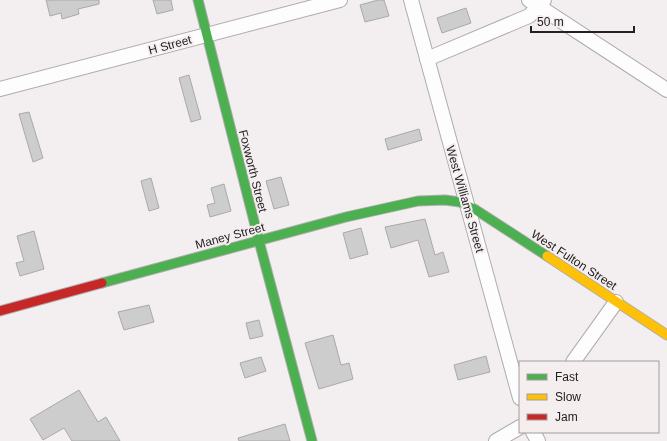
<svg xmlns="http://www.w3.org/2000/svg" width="667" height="441" font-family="Arial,sans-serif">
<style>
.building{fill:#cecdcd;stroke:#aaa9aa}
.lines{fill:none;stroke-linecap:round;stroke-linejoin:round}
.street-casing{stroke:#afacad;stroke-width:16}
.fast-casing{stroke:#afacad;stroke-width:11}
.slow-casing{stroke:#afacad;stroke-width:11}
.jam-casing{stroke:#afacad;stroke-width:11}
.street{stroke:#fdfdfd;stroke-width:14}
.fast{stroke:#4caf50;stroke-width:9}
.slow{stroke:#ffc107;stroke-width:9}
.jam{stroke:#c62828;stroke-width:9}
.labels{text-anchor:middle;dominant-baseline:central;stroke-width:4;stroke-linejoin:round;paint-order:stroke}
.street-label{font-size:12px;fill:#242122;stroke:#f4eeef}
</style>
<rect width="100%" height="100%" fill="#f3eff0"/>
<g class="building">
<polygon points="46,0 99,0 99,4 78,9 79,14 62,19 61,13 50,16"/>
<polygon points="153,0 171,0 173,10 157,14"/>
<polygon points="378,0 384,0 389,16 365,22 360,5"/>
<polygon points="466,8 471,23 442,33 437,18"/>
<polygon points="189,75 201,119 191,122 179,78"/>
<polygon points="29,112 43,158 33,162 19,114"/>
<polygon points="419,129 422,140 388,150 385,139"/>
<polygon points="281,177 289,205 274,209 266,181"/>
<polygon points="151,178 159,208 149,211 141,181"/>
<polygon points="224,184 231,211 210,217 207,205 215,203 211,188"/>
<polygon points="425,219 435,255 443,252 449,272 429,277 418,240 391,248 385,227"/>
<polygon points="361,228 368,254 350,259 343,233"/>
<polygon points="34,231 44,269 20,276 16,263 24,261 17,236"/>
<polygon points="149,305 154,322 124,330 118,312"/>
<polygon points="259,320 263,336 250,339 246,323"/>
<polygon points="333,335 341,365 349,363 353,379 319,389 305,343"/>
<polygon points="486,356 490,372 458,380 454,365"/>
<polygon points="261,357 266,371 245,378 240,363"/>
<polygon points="79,390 98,422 106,417 120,441 72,441 64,428 43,440 30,419"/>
<polygon points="285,424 290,441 239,441 238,438"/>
</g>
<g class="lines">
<defs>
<g id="street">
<polyline points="411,0 520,398"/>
<polyline points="529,0 667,90"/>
<polyline points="427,59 529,16 539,6 544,0"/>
<polyline points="0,89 340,0"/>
<polyline points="573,362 616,302"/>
<polyline points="533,432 538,441"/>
<polyline points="496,441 520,427"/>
</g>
<g id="fast">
<polyline points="198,0 259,241 312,441"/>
<polyline points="102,283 346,217 418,201 445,200 460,202 476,210 547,256"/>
</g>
<polyline id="slow" points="547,256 667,335"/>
<polyline id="jam" points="0,311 102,283"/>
</defs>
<use href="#street" class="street-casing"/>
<use href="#fast" class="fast-casing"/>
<use href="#slow" class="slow-casing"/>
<use href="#jam" class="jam-casing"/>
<use href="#street" class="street"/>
<use href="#fast" class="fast"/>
<use href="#slow" class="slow"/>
<use href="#jam" class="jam"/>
</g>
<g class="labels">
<g class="street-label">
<text transform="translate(170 45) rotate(-15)">H Street</text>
<text transform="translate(253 171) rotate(76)">Foxworth Street</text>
<text transform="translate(465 199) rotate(74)">West Williams Street</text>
<text transform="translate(230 236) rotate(-15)">Maney Street</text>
<text transform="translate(574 260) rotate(33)">West Fulton Street</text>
</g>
</g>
<rect x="519" y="361" width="140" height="72" fill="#f4eeef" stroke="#a19c9d"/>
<rect x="527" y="374" width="20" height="6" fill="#4caf50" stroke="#a19c9d"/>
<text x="555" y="381" font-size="12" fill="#242122">Fast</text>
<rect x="527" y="394" width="20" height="6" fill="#ffc107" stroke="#a19c9d"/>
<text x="555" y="401" font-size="12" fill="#242122">Slow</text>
<rect x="527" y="414" width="20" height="6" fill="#c62828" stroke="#a19c9d"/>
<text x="555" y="421" font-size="12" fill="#242122">Jam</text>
<path d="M531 26v6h103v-6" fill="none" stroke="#242122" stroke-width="2"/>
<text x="537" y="26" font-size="12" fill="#242122" stroke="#f4eeef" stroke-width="3" paint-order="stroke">50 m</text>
</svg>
